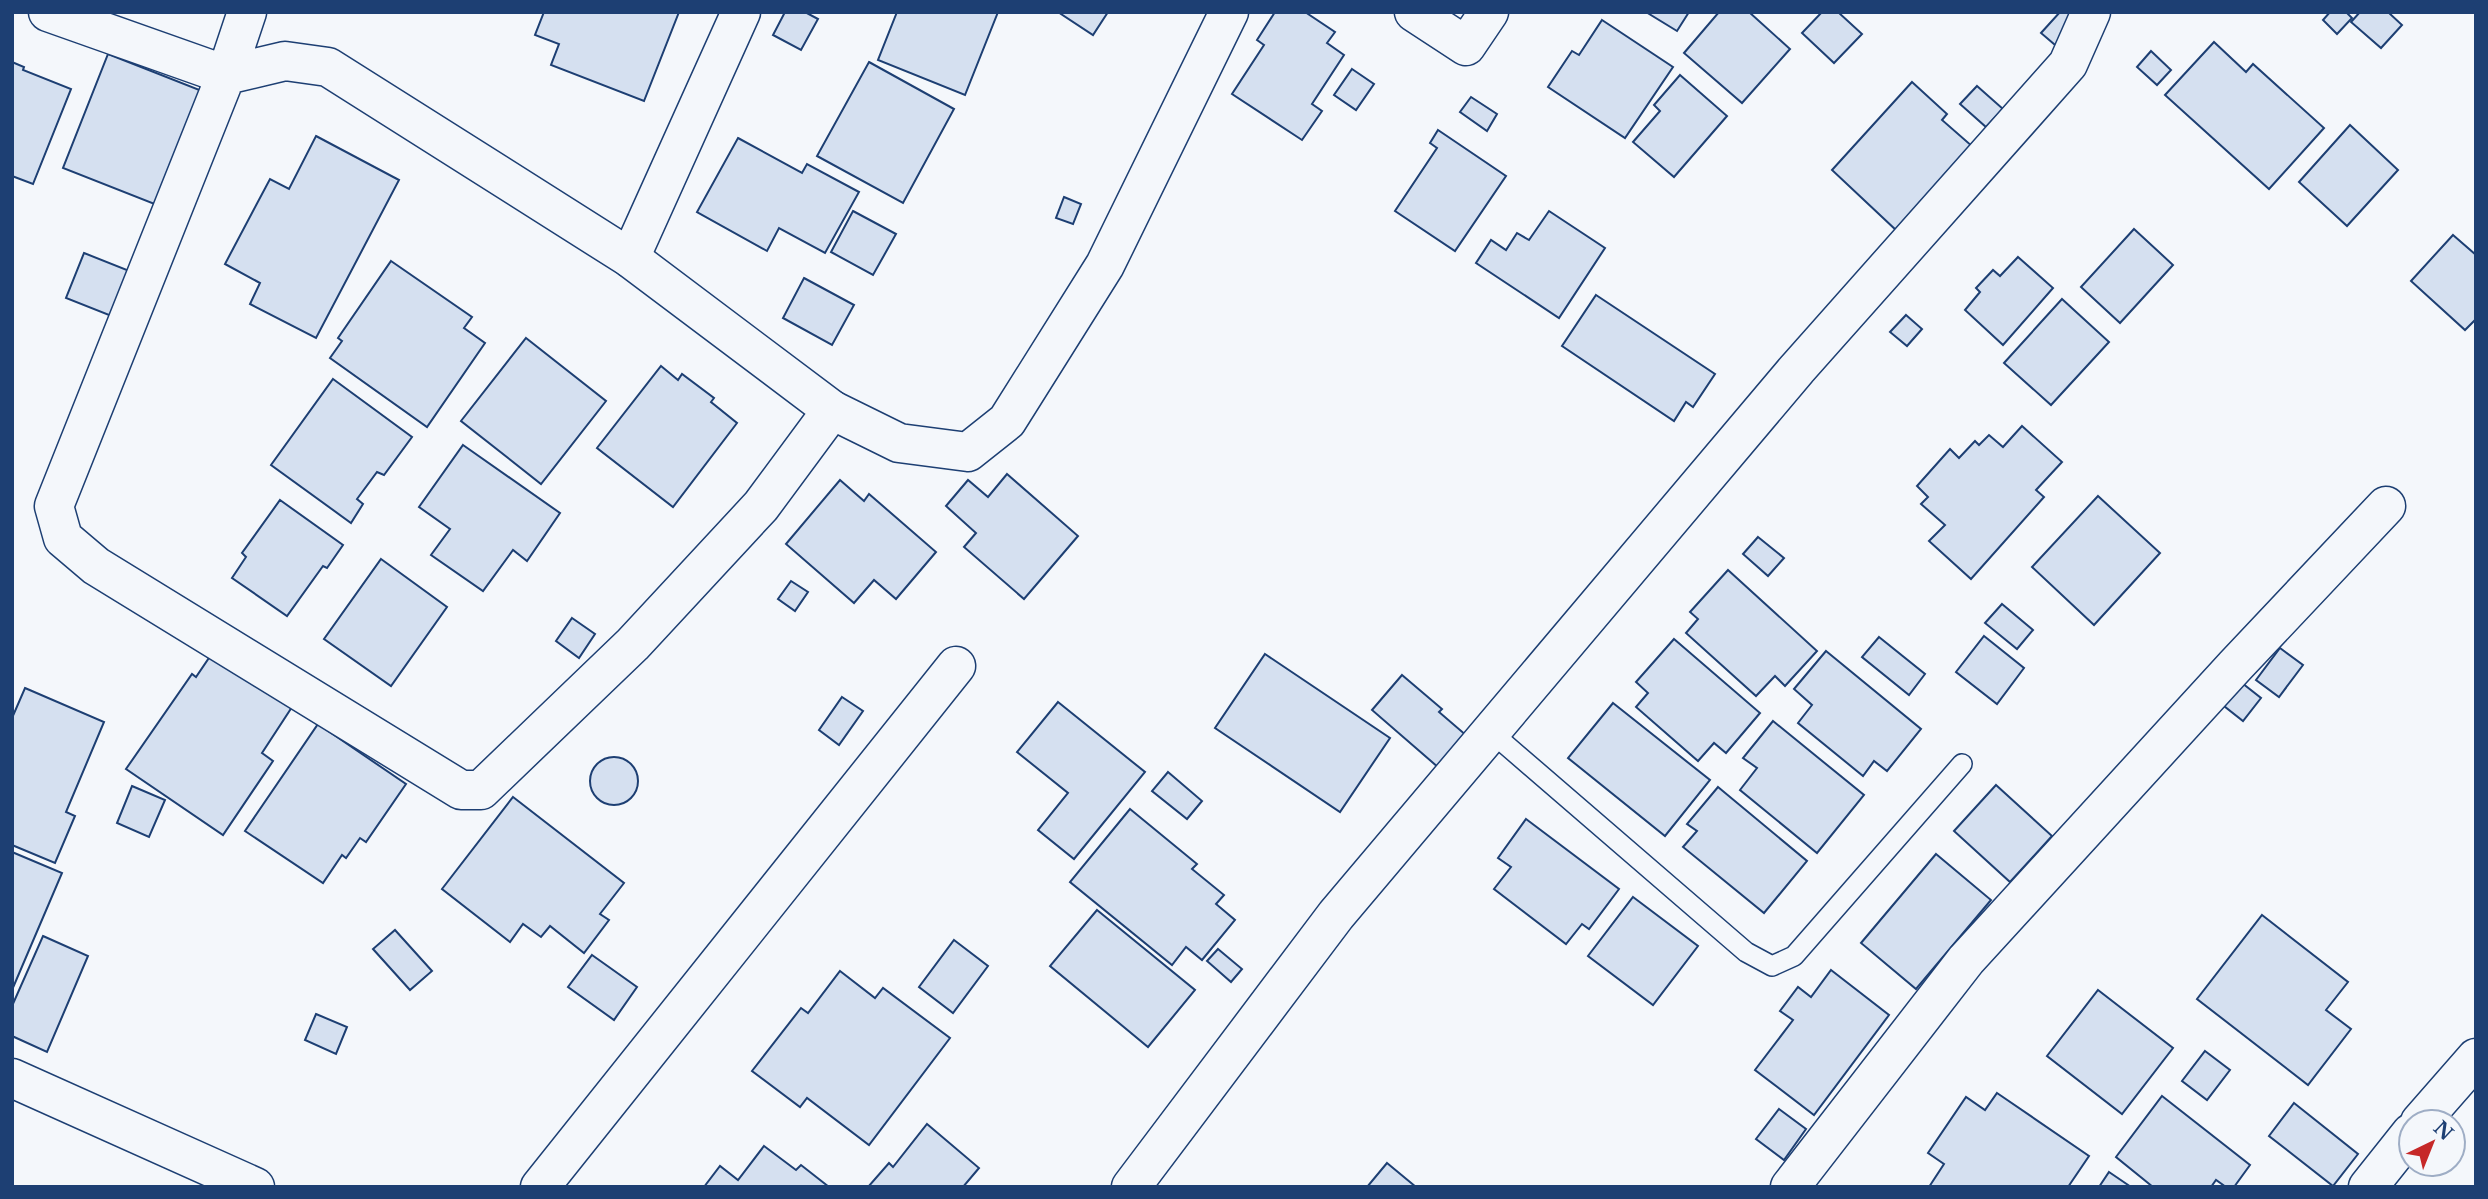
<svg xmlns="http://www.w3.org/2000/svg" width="2488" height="1199" font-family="'Libre Baskerville',serif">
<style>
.building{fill:#d5e0f0;stroke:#1d3f73;stroke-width:2}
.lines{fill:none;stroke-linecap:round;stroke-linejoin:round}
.service-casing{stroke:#1d3f73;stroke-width:22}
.minor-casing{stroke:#1d3f73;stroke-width:41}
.service{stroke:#f4f7fb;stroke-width:19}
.minor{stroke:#f4f7fb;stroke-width:38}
</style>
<rect width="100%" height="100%" fill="#f4f7fb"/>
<g class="building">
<polygon points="544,12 679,12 644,101 551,65 559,44 535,35"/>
<polygon points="785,12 805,12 818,19 801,50 773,35"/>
<polygon points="897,12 998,12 965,95 878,60"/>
<polygon points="1058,12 1108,12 1093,35"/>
<polygon points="1275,12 1305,12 1335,32 1327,43 1344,55 1312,104 1322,111 1302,140 1232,94 1264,45 1257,40"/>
<polygon points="1646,12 1689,12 1677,31"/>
<polygon points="1719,12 1749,12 1790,49 1742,103 1684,53"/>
<polygon points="1822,12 1838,12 1862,34 1834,63 1802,33"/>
<polygon points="2060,12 2069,12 2083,25 2061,50 2041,33"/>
<polygon points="2330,12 2346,12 2352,18 2337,34 2323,20"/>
<polygon points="2360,12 2388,12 2402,25 2381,48 2351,22"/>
<polygon points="1602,20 1673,67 1625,138 1548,87 1572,51 1579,55"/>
<polygon points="2214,42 2246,72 2253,64 2324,128 2269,189 2165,95"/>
<polygon points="2151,51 2171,70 2157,85 2137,67"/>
<polygon points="108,54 202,91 157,205 63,168"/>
<polygon points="12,62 24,67 23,70 71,89 33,184 12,176"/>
<polygon points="869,62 954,109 903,203 817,156"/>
<polygon points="1352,69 1374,84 1356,110 1334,95"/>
<polygon points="1680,75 1727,116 1674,177 1633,142 1660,111 1654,105"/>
<polygon points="1912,82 1947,114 1942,120 1973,147 1897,231 1832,170"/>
<polygon points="1977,86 2003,109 1986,127 1960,104"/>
<polygon points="1471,97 1497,114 1487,131 1460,112"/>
<polygon points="2350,125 2398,170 2347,226 2299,182"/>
<polygon points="1438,130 1506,176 1455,251 1395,211 1437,148 1430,143"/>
<polygon points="316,136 399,180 316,338 250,304 260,283 225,264 270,179 289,189"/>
<polygon points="738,138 802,173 807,164 859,192 825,253 779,228 767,251 697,212"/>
<polygon points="1064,197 1081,204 1073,224 1056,218"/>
<polygon points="853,211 896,234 873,275 831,252"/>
<polygon points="1549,211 1605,248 1559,318 1476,263 1491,240 1506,250 1517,233 1529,240"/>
<polygon points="2134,229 2173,265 2120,323 2081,287"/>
<polygon points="2453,235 2476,255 2476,319 2465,330 2411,281"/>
<polygon points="84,253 132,272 114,317 66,298"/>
<polygon points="2018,257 2053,288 2003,345 1965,310 1980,292 1976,288 1993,270 2000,276"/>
<polygon points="391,261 472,317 464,328 485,343 427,427 330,358 342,341 338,338"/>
<polygon points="804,278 854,305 832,345 783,318"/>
<polygon points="1596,295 1715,374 1693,407 1686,402 1674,421 1562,346"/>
<polygon points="2062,299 2109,342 2051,405 2004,363"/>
<polygon points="1906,315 1922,329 1907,346 1890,332"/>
<polygon points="526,338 606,401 541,484 461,421"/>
<polygon points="661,366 678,380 682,374 714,398 711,402 737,423 673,507 597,448"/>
<polygon points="333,379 412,437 384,475 377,472 357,499 363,504 351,523 271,465"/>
<polygon points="2022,426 2062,462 2036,490 2044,497 1971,579 1929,541 1945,525 1921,504 1928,497 1917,486 1950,449 1959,458 1975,441 1979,445 1989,435 2003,447"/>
<polygon points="463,445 560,513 527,561 513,550 483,591 431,555 450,529 419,507"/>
<polygon points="1007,474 1078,536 1024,599 964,547 976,533 946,506 968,480 988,497"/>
<polygon points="840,480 864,501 869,494 936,552 896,599 874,580 854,603 786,544"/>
<polygon points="2098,496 2160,553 2094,625 2032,567"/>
<polygon points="280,500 343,545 327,568 323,566 287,616 232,578 246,557 242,553"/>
<polygon points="1758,537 1784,558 1768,576 1743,554"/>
<polygon points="381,559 447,607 391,686 324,639"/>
<polygon points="1728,570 1817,651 1785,686 1775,676 1756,696 1686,633 1698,619 1690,612"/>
<polygon points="791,581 808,592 795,611 778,599"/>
<polygon points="2002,604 2033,630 2017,649 1985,623"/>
<polygon points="572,618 595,634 579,658 556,641"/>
<polygon points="1984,636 2024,668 1997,704 1956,672"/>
<polygon points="1879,637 1925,674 1909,695 1862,657"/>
<polygon points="1674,639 1760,713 1726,753 1714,743 1698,761 1636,707 1648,693 1636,682"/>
<polygon points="2280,648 2303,665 2279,697 2256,680"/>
<polygon points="1826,651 1921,729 1887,771 1874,761 1863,776 1798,723 1812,705 1794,689"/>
<polygon points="213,652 292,707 262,753 273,761 223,835 126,769 192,674 196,677"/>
<polygon points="1265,654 1390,738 1340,812 1215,728"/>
<polygon points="1402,675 1442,709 1439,712 1467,736 1439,768 1372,710"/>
<polygon points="2242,683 2261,698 2243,721 2224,706"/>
<polygon points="25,688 104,722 66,812 75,816 55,863 12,845 12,718"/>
<polygon points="842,697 863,711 839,745 819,730"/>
<polygon points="1058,702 1145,772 1074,859 1038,830 1068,793 1017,752"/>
<polygon points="1613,703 1710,780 1665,836 1568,758"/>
<polygon points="1773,721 1864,795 1817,853 1740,790 1757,768 1743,758"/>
<polygon points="318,724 406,784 366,842 360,838 346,858 342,855 323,883 245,831"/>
<circle cx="614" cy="781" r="24"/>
<polygon points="1168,772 1202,801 1187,819 1152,791"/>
<polygon points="1996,785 2052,836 2010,882 1954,831"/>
<polygon points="132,786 165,800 149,837 117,823"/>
<polygon points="1718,787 1807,861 1764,913 1683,847 1697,831 1687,824"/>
<polygon points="513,797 624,883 600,914 609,920 584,953 550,926 541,937 523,924 510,942 442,889"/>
<polygon points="1130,809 1197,864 1192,869 1224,895 1216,904 1235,920 1202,960 1186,947 1172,965 1070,882"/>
<polygon points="1526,819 1619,889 1589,929 1582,924 1566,944 1494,889 1511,867 1498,858"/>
<polygon points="12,852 62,873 12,990"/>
<polygon points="1936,854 1991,900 1916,989 1861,943"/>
<polygon points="1633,897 1698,946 1653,1005 1588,956"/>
<polygon points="1097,910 1195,990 1148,1047 1050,966"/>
<polygon points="2262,915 2348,982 2326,1010 2351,1029 2308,1085 2197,999"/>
<polygon points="395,930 432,971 410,990 373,949"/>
<polygon points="43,936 88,956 47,1052 12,1036 12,1006"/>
<polygon points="954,940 988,966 953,1013 919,987"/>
<polygon points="1218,949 1242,969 1231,982 1207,961"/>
<polygon points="592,955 637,987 614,1020 568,987"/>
<polygon points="1831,970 1889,1015 1814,1115 1755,1070 1793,1020 1780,1011 1798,987 1811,997"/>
<polygon points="840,971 875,998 883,988 950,1038 869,1145 807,1098 800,1107 752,1071 801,1008 808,1013"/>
<polygon points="2098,990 2173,1048 2122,1114 2047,1056"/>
<polygon points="316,1014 347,1027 336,1054 305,1040"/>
<polygon points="2205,1051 2230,1070 2207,1100 2182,1081"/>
<polygon points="1997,1093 2089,1156 2068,1187 1929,1187 1944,1164 1928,1153 1966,1097 1985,1110"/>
<polygon points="2162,1096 2250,1165 2234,1187 2226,1187 2216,1180 2211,1187 2153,1187 2116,1157"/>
<polygon points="2294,1103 2358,1154 2333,1186 2269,1136"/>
<polygon points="1779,1109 1806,1129 1784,1160 1756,1139"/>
<polygon points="927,1124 979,1168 963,1187 868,1187 889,1163 893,1167"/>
<polygon points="764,1146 796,1170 801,1165 829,1187 704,1187 720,1166 738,1180"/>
<polygon points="1387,1163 1416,1187 1367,1187"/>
<polygon points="2109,1172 2131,1187 2099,1187"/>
</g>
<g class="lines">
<defs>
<polyline id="service" points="1491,732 1746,952 1772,966 1794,956 1962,764"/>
<g id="minor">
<polyline points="48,12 226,75 285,61 328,67 630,258 832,410 761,506 633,644 481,790 461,790 96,566 63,538 54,506 226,75 247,12"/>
<polyline points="1414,12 1466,46 1489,12"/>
<polyline points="630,258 741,12"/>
<polyline points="832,410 899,443 968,452 1007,421 1105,265 1229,12"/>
<polyline points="12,1078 255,1187"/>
<polyline points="2420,1122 2476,1058"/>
<polyline points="540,1187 956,666"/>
<polyline points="1131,1187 1336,915 1797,369 2068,64 2091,12"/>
<polyline points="1790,1187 1966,960 2235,666 2386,506"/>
<polyline points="2368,1187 2411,1133"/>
</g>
</defs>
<use href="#service" class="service-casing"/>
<use href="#minor" class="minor-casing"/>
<use href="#service" class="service"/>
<use href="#minor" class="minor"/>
</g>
<rect width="2488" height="1199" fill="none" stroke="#1d3f73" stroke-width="28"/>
<g transform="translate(2432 1143) rotate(43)"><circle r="33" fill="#f4f7fb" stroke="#9eadc5" stroke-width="2"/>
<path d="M0-5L12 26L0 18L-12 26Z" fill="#c62828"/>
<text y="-10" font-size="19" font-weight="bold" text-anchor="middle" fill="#1d3f73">N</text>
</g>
</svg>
